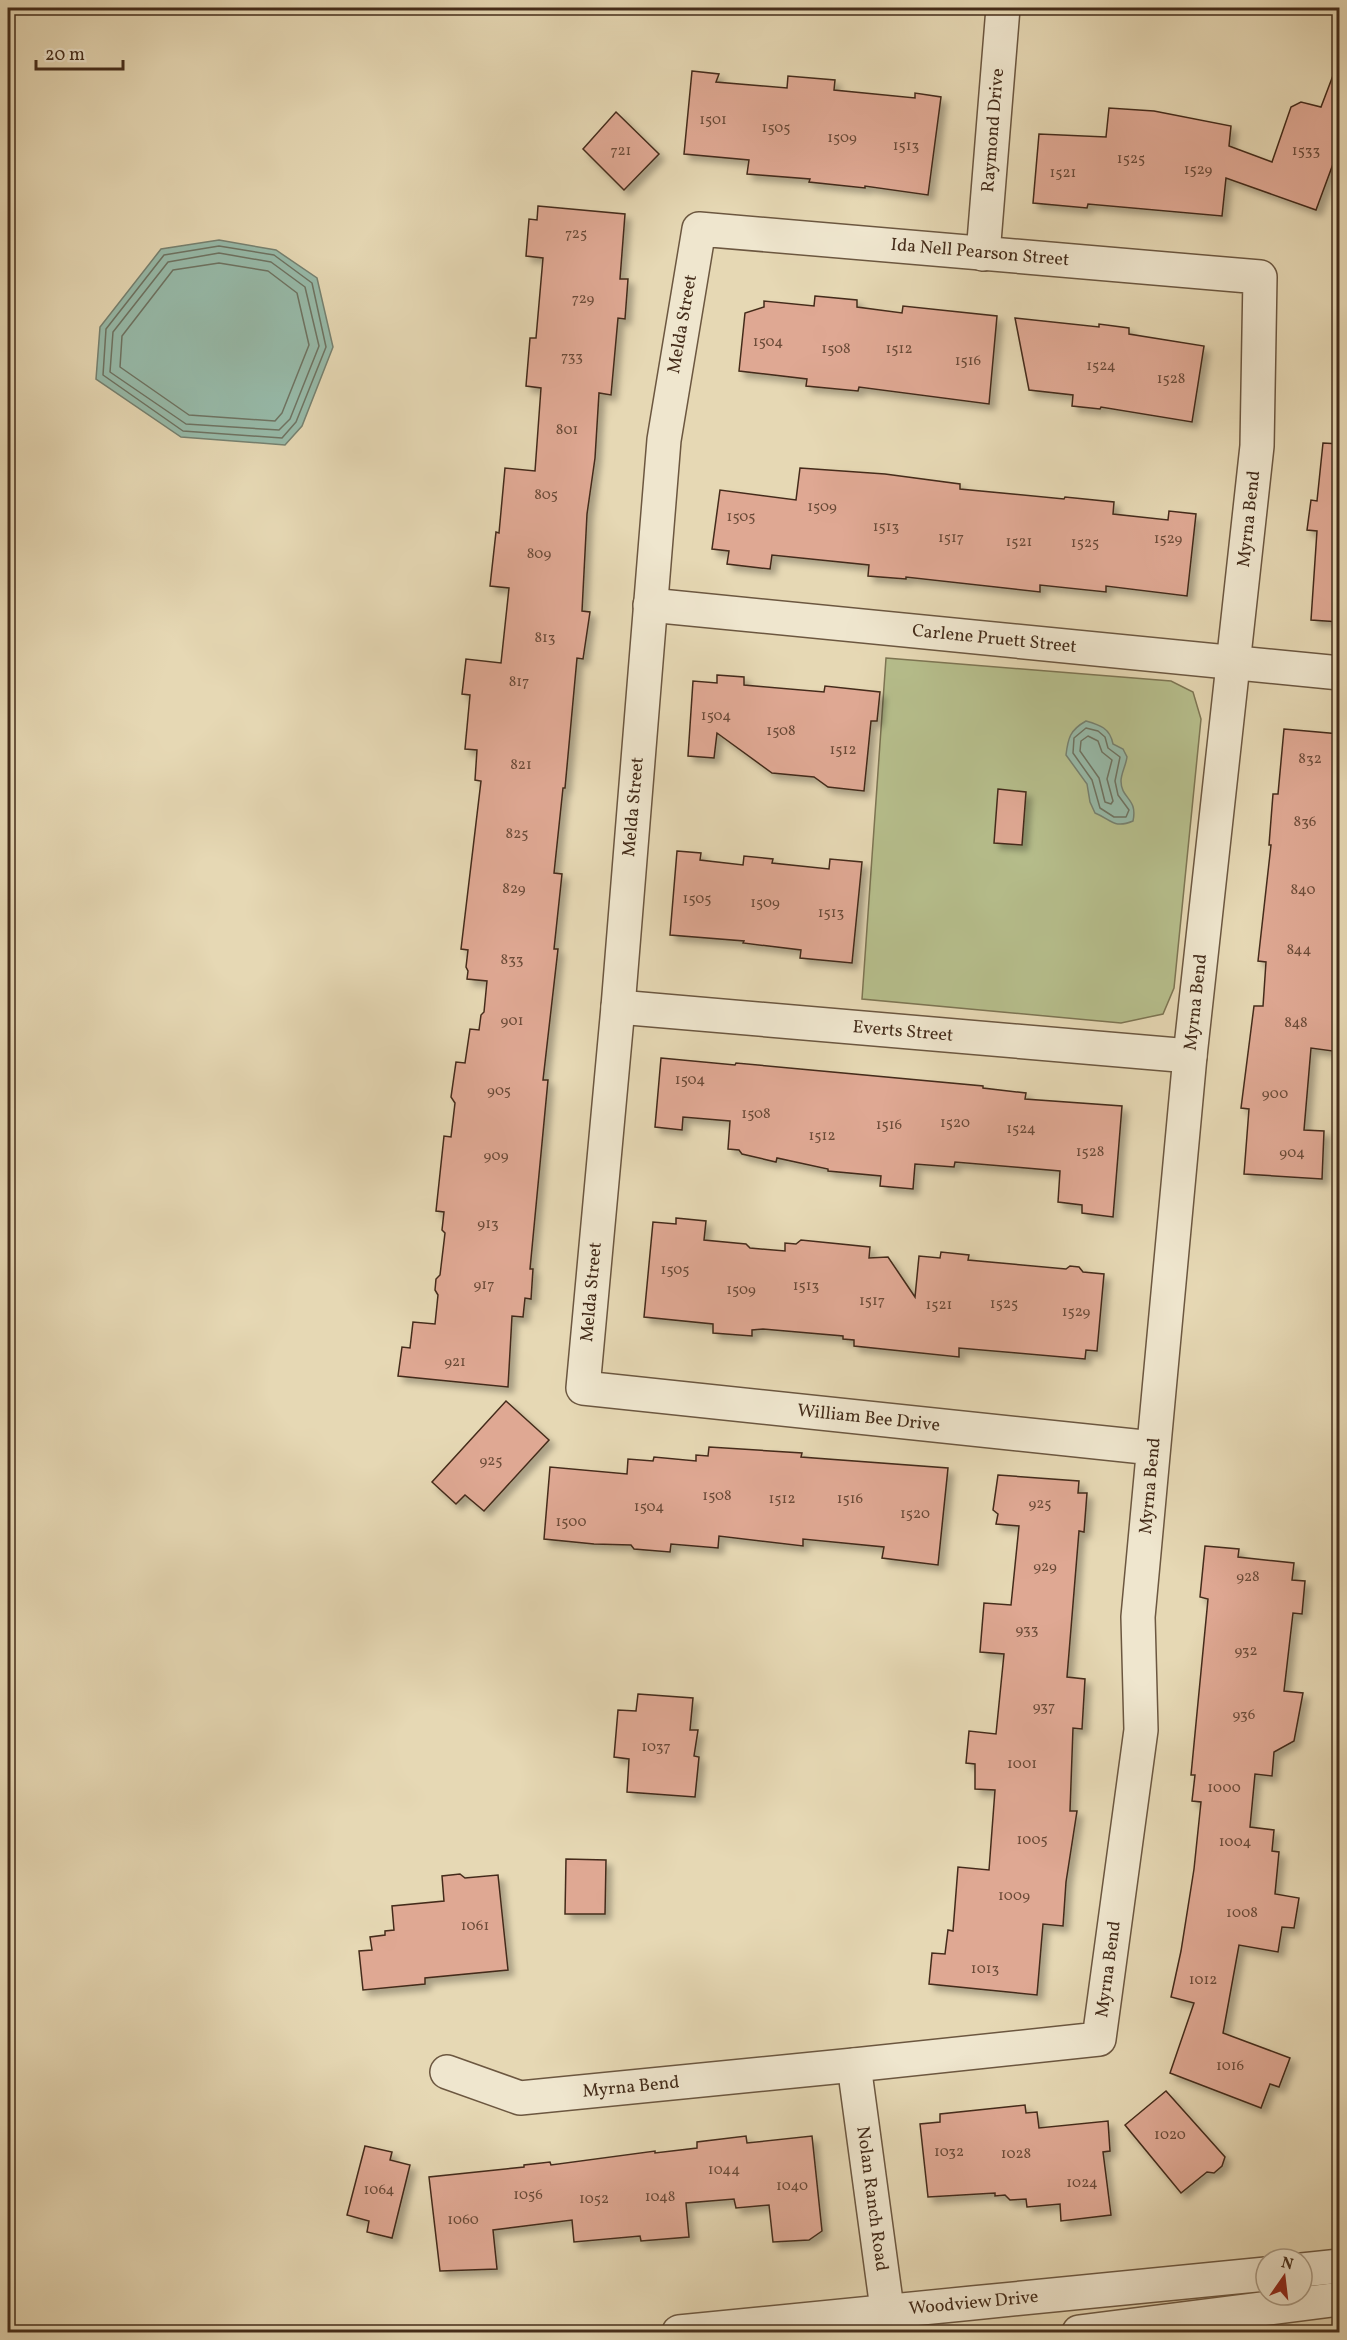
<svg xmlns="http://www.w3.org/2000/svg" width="1347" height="2340" font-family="Vollkorn,serif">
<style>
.green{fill:#b6be8c;stroke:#7d7553;stroke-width:1.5}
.water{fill:#97baa9;stroke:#768170;stroke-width:1.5}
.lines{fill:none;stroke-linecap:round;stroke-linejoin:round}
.shore{stroke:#6e7362;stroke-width:1.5}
.building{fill:#dfa893;stroke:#442c1a;stroke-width:1.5;filter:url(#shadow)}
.minor-casing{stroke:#6c5740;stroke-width:36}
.minor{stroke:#efe6ce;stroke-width:33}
.labels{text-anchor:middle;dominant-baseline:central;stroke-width:4.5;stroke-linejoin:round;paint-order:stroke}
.number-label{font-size:15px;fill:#6b4b38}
.street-label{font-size:18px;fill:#442c1a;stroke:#efe6ce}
</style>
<defs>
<filter id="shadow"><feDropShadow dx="5.5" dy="5.5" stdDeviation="3" flood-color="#0004"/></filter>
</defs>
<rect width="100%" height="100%" fill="#e6d8b4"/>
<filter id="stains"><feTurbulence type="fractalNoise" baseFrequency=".00333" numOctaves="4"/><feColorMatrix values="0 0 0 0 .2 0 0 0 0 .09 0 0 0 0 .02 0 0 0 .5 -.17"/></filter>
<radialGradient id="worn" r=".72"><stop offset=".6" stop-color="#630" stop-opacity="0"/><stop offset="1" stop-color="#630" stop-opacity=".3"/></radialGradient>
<polygon class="green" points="886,658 1171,681 1193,692 1201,719 1174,988 1163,1014 1121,1023 862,999"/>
<g class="water">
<polygon points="219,240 276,250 317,278 333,347 302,426 285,445 181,437 96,379 100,327 161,249"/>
<path d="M 1086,721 C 1100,725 1110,728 1113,744 L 1123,749 L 1127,757 C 1126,765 1121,774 1121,781 C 1121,799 1138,798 1133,821 C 1114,829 1112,820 1095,813 L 1090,802 L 1087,784 L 1066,755 C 1068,738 1070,730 1086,721 Z"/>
</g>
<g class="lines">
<g class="shore">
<polygon points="219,246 274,255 312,283 326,347 296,422 282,438 183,431 103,375 106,329 164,255"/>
<polygon points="219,253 271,262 305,287 319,346 290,419 279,430 186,424 110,372 113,332 168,262"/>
<polygon points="219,263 268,271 297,293 309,345 282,413 275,421 189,415 120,367 122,336 173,270"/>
<polygon points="1086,728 1098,731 1105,737 1108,748 1120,757 1115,781 1118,795 1129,810 1126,817 1114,817 1100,808 1092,780 1073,753 1074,738"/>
<polygon points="1088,736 1098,741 1102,752 1112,760 1107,779 1113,801 1111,804 1105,802 1099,778 1080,751 1081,741"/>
</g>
</g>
<g class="building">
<polygon points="1337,65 1340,65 1340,145 1316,210 1226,178 1222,216 1088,204 1087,208 1033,203 1039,134 1106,137 1109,108 1154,111 1231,126 1229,146 1272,162 1291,107 1301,102 1321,107"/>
<polygon points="692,71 719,74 716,82 787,88 788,76 835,80 834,90 915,98 915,93 941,97 928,195 865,186 865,188 809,182 810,179 747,174 749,160 684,154"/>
<polygon points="616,112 659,154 624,190 583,149"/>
<polygon points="538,206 625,214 620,279 628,279 625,319 618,318 611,395 599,393 595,458 587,514 582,611 590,612 583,659 577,658 565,788 563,788 554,873 562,874 554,949 558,949 543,1080 548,1080 530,1269 533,1269 531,1299 525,1298 523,1317 512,1316 508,1387 398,1376 402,1347 410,1348 413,1322 435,1324 438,1295 435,1290 436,1279 440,1275 445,1233 442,1230 444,1212 436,1211 444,1136 451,1137 455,1103 451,1097 456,1062 465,1063 470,1029 479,1030 481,1015 484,1012 487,981 467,979 468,971 466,967 468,950 461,949 481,781 475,780 477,750 465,749 470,695 462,694 466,659 501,663 509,588 490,586 496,532 499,533 505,468 535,471 541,388 526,386 530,338 536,338 543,258 526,256 529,219 537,220"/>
<polygon points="815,296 857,300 857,307 902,313 903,306 997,316 989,404 859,387 858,391 806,386 807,379 739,371 745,313 764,307 764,301 814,306"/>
<polygon points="1015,318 1099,327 1099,324 1129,328 1129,334 1204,346 1192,422 1101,407 1100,409 1072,406 1073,395 1029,390"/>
<polygon points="1323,443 1340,444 1340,622 1311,620 1317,531 1307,530 1311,500 1317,501"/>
<polygon points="800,468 885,474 960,484 960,489 1064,499 1065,497 1114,502 1113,514 1168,520 1169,511 1196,514 1187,596 1106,586 1106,592 1040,585 1040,592 906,577 906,579 868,576 869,565 772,555 770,569 727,564 729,551 712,549 720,490 796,500"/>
<polygon points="717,675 744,677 744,685 824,692 825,686 880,692 877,721 871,721 864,791 828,787 814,777 772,773 717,733 714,758 688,756 693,681 717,683"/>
<polygon points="1284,729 1340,734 1340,1052 1311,1048 1304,1130 1324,1131 1322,1179 1244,1174 1249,1109 1241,1108 1254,1006 1263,1006 1266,962 1258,961 1271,845 1269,845 1273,794 1278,794"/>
<polygon points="998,789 1026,792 1022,845 994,843"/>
<polygon points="677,851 701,853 700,860 743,865 744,856 773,859 772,863 829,869 830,859 862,862 852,963 800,958 801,950 743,943 744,941 670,935"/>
<polygon points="661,1058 735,1065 736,1063 983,1086 983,1088 1026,1093 1025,1099 1122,1106 1113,1217 1082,1213 1082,1205 1058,1202 1060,1171 955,1162 954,1167 915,1164 913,1189 880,1186 881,1176 828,1171 828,1169 777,1158 776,1162 742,1154 739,1150 728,1149 730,1121 683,1117 682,1130 655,1127"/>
<polygon points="676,1218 706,1221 704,1240 746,1244 750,1248 785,1251 785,1243 796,1244 801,1240 870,1247 869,1258 888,1257 915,1297 919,1256 940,1258 941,1252 969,1255 968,1260 1066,1269 1070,1266 1079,1267 1083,1272 1104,1274 1097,1351 1086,1350 1085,1359 959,1348 959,1357 854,1346 854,1340 843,1339 843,1336 763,1329 752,1330 752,1336 713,1333 713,1324 644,1317 653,1222 676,1224"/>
<polygon points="506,1401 549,1440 484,1511 465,1495 456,1504 432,1482"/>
<polygon points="709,1447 802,1453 801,1457 948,1468 938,1565 882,1558 884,1547 803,1539 803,1546 719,1536 718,1548 671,1544 670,1552 634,1549 631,1545 594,1544 544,1539 550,1467 627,1474 628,1459 653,1461 654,1457 696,1461 696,1455 708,1456"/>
<polygon points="998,1475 1079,1481 1078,1493 1087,1493 1084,1532 1079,1531 1067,1677 1085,1679 1082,1729 1073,1728 1070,1811 1077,1811 1066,1882 1063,1926 1043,1924 1037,1995 929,1984 932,1953 945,1954 948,1930 953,1931 958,1867 989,1870 995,1790 975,1789 975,1764 966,1763 969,1731 996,1734 1004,1654 980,1652 984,1603 1011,1605 1019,1526 996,1524 998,1514 993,1510"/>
<polygon points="1205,1546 1239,1549 1238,1557 1294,1563 1292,1580 1305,1581 1302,1614 1293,1613 1284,1691 1303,1693 1294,1741 1274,1752 1272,1776 1255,1774 1250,1827 1274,1830 1272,1851 1279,1852 1275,1894 1299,1898 1294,1928 1282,1927 1278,1952 1239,1945 1223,2033 1290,2058 1279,2087 1270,2084 1261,2108 1170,2073 1194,2003 1171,1997 1181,1951 1194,1869 1201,1802 1192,1801 1195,1775 1191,1775 1208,1599 1200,1597"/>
<polygon points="638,1694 693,1698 690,1730 698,1730 694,1756 699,1757 695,1797 627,1792 629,1759 614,1757 618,1710 636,1711"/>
<polygon points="566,1859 606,1860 605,1914 565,1914"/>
<polygon points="460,1874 465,1878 498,1875 508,1970 425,1978 425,1984 363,1990 359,1951 372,1950 370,1937 385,1935 385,1931 394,1930 392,1906 444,1901 442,1876"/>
<polygon points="1166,2091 1225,2157 1222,2166 1214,2173 1207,2172 1181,2193 1125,2125"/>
<polygon points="1025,2105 1026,2113 1037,2112 1039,2128 1108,2121 1110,2151 1103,2152 1111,2215 1061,2221 1060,2204 1027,2207 1026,2199 1010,2200 1005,2195 995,2196 995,2193 928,2197 920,2124 940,2122 940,2114"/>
<polygon points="746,2136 747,2143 812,2136 822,2231 809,2240 773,2242 769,2205 736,2208 734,2199 686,2203 689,2237 641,2241 640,2236 574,2242 572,2220 493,2230 497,2269 440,2271 429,2177 524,2167 524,2165 550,2162 551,2165 655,2151 655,2153 697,2148 697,2142"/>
<polygon points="365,2146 392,2152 390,2160 410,2165 392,2238 367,2232 369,2221 347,2215"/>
</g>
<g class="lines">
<defs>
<g id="minor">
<path id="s1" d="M 983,254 L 1003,8"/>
<path id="s2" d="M 650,605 L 1340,673"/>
<path id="s3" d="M 618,1007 L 1190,1056"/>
<path id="s4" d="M 854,2065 L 890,2331"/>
<path id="s5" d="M 447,2072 L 520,2098 L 854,2065 L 1099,2039 L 1141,1730 L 1138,1617 L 1190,1056 L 1257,446 L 1260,277 L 699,229 L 664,440 L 618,1007 L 583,1388 L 1153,1448"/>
<polyline points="1302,2270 1340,2266"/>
<path id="s6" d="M 679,2332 C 875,2311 1070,2295 1266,2274"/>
<polyline points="1079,2332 1340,2299"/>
</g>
</defs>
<use href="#minor" class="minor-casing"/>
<use href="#minor" class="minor"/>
</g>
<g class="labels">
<g class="number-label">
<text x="713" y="120">1501</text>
<text x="776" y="128">1505</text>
<text x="842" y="138">1509</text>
<text x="906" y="146">1513</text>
<text x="621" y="151">721</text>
<text x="1306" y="151">1533</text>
<text x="1131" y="159">1525</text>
<text x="1198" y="170">1529</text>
<text x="1063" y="173">1521</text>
<text x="576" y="234">725</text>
<text x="583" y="299">729</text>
<text x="768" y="342">1504</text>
<text x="836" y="349">1508</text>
<text x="899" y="349">1512</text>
<text x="572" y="357">733</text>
<text x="968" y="361">1516</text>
<text x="1101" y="366">1524</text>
<text x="1171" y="379">1528</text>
<text x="567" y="430">801</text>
<text x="546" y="495">805</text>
<text x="822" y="507">1509</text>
<text x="741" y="517">1505</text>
<text x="886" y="527">1513</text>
<text x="951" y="538">1517</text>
<text x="1168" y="539">1529</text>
<text x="1019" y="542">1521</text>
<text x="1085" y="543">1525</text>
<text x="539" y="554">809</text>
<text x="545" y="638">813</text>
<text x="519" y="682">817</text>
<text x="716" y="716">1504</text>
<text x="781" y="731">1508</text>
<text x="843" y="750">1512</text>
<text x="1310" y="759">832</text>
<text x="521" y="765">821</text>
<text x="1305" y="822">836</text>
<text x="517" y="834">825</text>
<text x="514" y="889">829</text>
<text x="1303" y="890">840</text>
<text x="697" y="899">1505</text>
<text x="765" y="903">1509</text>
<text x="831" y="913">1513</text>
<text x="1299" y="950">844</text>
<text x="512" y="960">833</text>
<text x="512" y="1021">901</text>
<text x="1296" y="1023">848</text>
<text x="690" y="1080">1504</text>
<text x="499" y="1091">905</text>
<text x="1275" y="1094">900</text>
<text x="756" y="1114">1508</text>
<text x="955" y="1123">1520</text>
<text x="889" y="1125">1516</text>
<text x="1021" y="1129">1524</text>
<text x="822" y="1136">1512</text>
<text x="1090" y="1152">1528</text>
<text x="1292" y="1153">904</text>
<text x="496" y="1156">909</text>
<text x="488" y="1224">913</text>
<text x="675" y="1270">1505</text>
<text x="484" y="1285">917</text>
<text x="806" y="1286">1513</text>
<text x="741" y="1290">1509</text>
<text x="872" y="1301">1517</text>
<text x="1004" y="1304">1525</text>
<text x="939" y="1305">1521</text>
<text x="1076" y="1312">1529</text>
<text x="455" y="1362">921</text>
<text x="491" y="1461">925</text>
<text x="717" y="1496">1508</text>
<text x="782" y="1499">1512</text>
<text x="850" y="1499">1516</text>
<text x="1040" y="1504">925</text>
<text x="649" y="1507">1504</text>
<text x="915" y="1514">1520</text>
<text x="571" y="1522">1500</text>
<text x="1045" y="1567">929</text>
<text x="1248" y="1577">928</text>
<text x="1027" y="1630">933</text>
<text x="1246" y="1651">932</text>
<text x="1044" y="1707">937</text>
<text x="1244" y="1715">936</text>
<text x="656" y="1747">1037</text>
<text x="1022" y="1764">1001</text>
<text x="1224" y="1788">1000</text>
<text x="1032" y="1840">1005</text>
<text x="1235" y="1842">1004</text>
<text x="1014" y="1896">1009</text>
<text x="1242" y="1913">1008</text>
<text x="475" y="1926">1061</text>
<text x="985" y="1969">1013</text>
<text x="1203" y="1980">1012</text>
<text x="1230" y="2066">1016</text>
<text x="1170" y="2135">1020</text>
<text x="949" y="2152">1032</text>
<text x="1016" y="2154">1028</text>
<text x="724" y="2170">1044</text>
<text x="1082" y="2183">1024</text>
<text x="792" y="2186">1040</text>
<text x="379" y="2190">1064</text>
<text x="528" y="2195">1056</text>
<text x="660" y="2197">1048</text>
<text x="594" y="2199">1052</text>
<text x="463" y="2220">1060</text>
</g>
<g class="street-label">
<text stroke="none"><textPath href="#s1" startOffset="124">Raymond Drive</textPath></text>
<text transform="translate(980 253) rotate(5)">Ida Nell Pearson Street</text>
<text transform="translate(683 324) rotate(-80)">Melda Street</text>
<text stroke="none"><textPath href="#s5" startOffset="2188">Myrna Bend</textPath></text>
<text stroke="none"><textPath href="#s2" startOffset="346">Carlene Pruett Street</textPath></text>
<text transform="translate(634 807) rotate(-85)">Melda Street</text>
<text stroke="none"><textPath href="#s5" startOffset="1702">Myrna Bend</textPath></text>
<text stroke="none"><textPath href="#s3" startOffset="286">Everts Street</textPath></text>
<text transform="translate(592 1292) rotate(-85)">Melda Street</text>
<text stroke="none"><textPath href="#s5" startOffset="4446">William Bee Drive</textPath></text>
<text stroke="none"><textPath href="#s5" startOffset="1216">Myrna Bend</textPath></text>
<text stroke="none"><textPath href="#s5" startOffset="730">Myrna Bend</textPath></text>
<text stroke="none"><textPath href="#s5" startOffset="189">Myrna Bend</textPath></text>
<text stroke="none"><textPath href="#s4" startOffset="135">Nolan Ranch Road</textPath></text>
<text stroke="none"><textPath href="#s6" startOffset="296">Woodview Drive</textPath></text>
</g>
</g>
<rect width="1347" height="2340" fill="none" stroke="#e6d8b4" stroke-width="30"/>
<rect x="9" y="9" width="1329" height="2322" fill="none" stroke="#442c1a" stroke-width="3"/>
<rect x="15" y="15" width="1317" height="2310" fill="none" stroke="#442c1a" stroke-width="1.5"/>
<g transform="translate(1284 2277) rotate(14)"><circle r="28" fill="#efe6ce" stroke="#ab9c86" stroke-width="1.5"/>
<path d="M0-4.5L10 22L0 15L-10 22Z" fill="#8f2418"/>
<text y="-9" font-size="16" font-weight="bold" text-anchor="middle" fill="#442c1a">N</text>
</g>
<path d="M36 60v9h87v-9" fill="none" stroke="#442c1a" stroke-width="3"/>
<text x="45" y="60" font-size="18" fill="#442c1a" stroke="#efe6ce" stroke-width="4.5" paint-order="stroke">20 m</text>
<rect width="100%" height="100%" filter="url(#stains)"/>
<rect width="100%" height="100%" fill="url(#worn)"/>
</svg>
